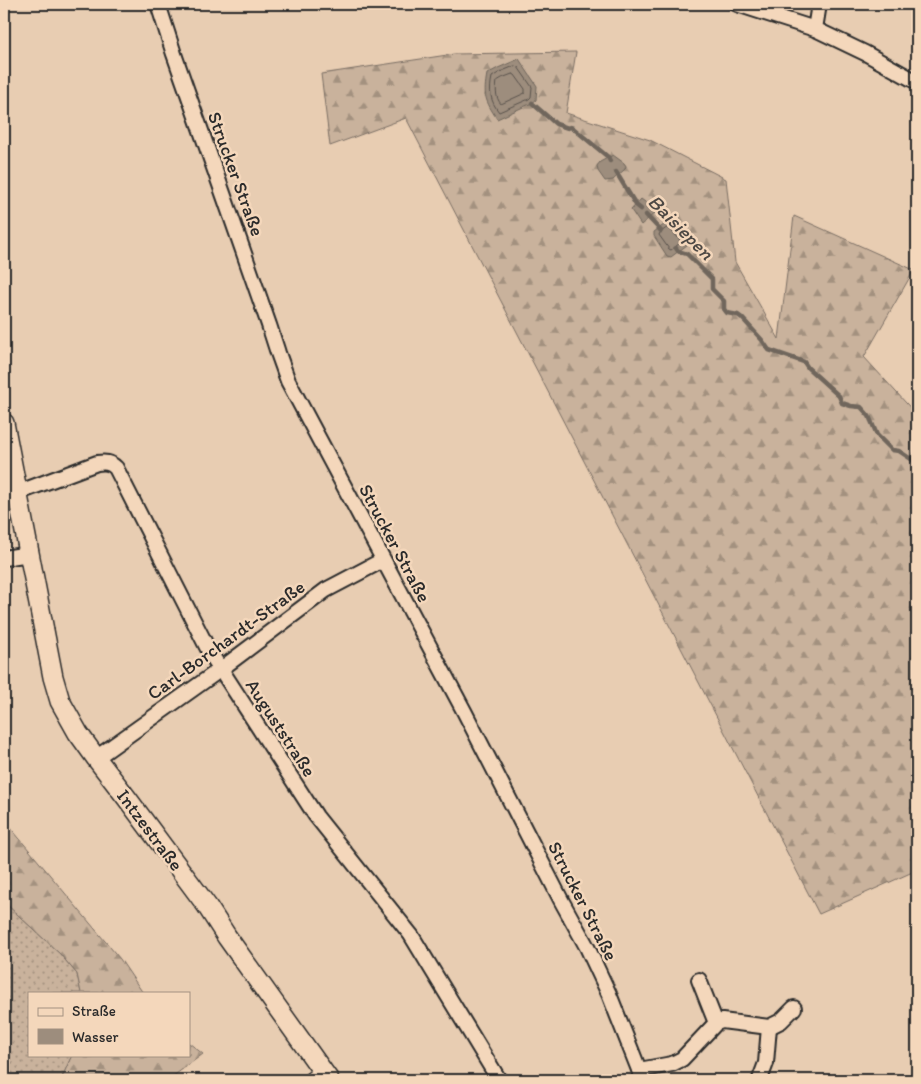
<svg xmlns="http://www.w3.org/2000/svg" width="921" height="1084" font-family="Itim,sans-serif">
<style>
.grass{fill:url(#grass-dots);stroke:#7a6e64}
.forest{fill:url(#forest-firs);stroke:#7a6e64}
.water{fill:#9d8d7d;stroke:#6f665c}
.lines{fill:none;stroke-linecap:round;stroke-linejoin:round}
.shore{stroke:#59524c;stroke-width:1}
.stream{stroke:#6f665c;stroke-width:4.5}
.minor-casing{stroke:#2b2b2b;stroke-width:18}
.secondary-casing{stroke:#2b2b2b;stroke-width:22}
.minor{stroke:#f4d7bb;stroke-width:14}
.secondary{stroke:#f4d7bb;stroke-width:19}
.labels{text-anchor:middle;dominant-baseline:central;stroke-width:5;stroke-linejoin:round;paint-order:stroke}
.street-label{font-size:19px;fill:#2b2b2b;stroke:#f4d7bb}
.water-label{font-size:20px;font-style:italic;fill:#4d4844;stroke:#f4d7bb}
</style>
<defs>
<pattern id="grass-dots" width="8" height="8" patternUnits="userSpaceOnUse" patternTransform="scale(1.25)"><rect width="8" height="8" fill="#c9b29c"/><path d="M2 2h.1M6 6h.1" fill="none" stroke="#a3917f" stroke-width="1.8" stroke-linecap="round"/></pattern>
<pattern id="forest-firs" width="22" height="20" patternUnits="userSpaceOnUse" patternTransform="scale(1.25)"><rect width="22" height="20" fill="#c9b29c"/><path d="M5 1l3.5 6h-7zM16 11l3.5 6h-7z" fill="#a3917f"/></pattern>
</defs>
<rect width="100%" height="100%" fill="#e8cdb2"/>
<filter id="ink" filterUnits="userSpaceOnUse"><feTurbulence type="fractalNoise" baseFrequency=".02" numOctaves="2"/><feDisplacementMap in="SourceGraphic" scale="10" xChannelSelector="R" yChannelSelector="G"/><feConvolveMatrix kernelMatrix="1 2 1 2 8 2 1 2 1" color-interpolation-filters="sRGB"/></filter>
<g filter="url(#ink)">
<polygon class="grass" points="4,902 60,954 77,974 81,993 29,993 29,1055 72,1055 61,1080 4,1080"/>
<g class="forest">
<polygon points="576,52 566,113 650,140 726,179 735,262 779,339 794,216 914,270 864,357 917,415 917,870 819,914 406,118 330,146 321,74 454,54"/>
<polygon points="4,820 120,959 143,993 81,993 77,974 60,954 4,902"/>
<polygon points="189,1043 203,1054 168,1080 61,1080 72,1055 189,1055"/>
</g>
<g class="water">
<path d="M 519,59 L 537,86 L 536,100 L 532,103 L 497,119 C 485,100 483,96 487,74 L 498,68 Z"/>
<polygon points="613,155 624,163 626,166 625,169 613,180 605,181 598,171 597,166 600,162"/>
<polygon points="641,199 657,211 641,225 631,210"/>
<polygon points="668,222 671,222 687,240 687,245 671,257 667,256 654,236 654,232"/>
</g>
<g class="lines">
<g class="shore">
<path d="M 515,66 L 518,67 L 532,87 L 531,97 L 529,99 L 499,112 C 490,101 489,91 492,77 L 500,72 Z"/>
<path d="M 513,74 L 515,75 L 525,89 L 525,93 L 501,104 C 495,97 496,89 497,81 L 502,78 Z"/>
<polygon points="667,228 670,229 681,241 680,243 671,250 669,249 659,235 660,233"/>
</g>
<g class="stream">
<polyline points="532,103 556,124 568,128 570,127 573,128 608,157 610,161"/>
<polyline points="616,172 636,205 641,209"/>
<polyline points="646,215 661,231"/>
<polyline points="676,248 678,251 687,254 712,279 712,289 724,301 724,309 727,313 738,315 742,318 762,340 769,350 804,362 808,368 839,396 842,403 851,406 861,407 869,416 877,435 892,450 899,451 917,463"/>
</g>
<defs>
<g id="minor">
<polyline points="158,4 174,54 225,199 269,325 278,353 288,381 464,711 561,900 587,947 609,994 643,1080"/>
<polyline points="737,4 815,29 865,53 917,82"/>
<polyline points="815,29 819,4"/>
<path d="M 17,493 L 97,463 C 105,462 110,462 116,468 L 209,651 L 316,816 L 411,935 L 499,1080"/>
<polyline points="4,558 29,554"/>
<polyline points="96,758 221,669 326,590 383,560"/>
<polyline points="699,980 716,1023"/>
<polyline points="639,1070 672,1064 682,1059 716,1023 722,1021 769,1027 781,1021 794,1008"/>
<polyline points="760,1079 766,1063 769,1027"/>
<polyline points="311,1080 322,1072"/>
</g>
<polyline id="secondary" points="4,423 53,677 60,701 78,733 96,758 126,797 207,906 227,937 329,1080"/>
</defs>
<use href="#minor" class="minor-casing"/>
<use href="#secondary" class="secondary-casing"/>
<use href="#minor" class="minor"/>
<use href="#secondary" class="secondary"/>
</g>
</g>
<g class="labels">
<g class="street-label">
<text transform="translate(236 174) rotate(70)">Strucker Straße</text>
<text transform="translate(395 543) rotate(62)">Strucker Straße</text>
<text transform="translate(226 640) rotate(-36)">Carl-Borchardt-Straße</text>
<text transform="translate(281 728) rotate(57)">Auguststraße</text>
<text transform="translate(150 830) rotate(53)">Intzestraße</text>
<text transform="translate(583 901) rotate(63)">Strucker Straße</text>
</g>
<g class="water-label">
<text transform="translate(681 227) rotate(45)">Baisiepen</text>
</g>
</g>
<rect width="921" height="1084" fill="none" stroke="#f4d7bb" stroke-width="20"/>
<rect x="10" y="10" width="901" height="1064" fill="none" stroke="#2b2b2b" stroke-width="2" filter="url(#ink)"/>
<rect x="28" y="992" width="162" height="65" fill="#f4d7bb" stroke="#a49281"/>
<rect x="38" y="1008" width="25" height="8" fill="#f4d7bb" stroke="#a49281"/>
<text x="72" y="1016" font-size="15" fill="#2b2b2b">Straße</text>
<rect x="38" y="1029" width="25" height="15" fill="#9d8d7d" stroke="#a49281"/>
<text x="72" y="1042" font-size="15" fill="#2b2b2b">Wasser</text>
</svg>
